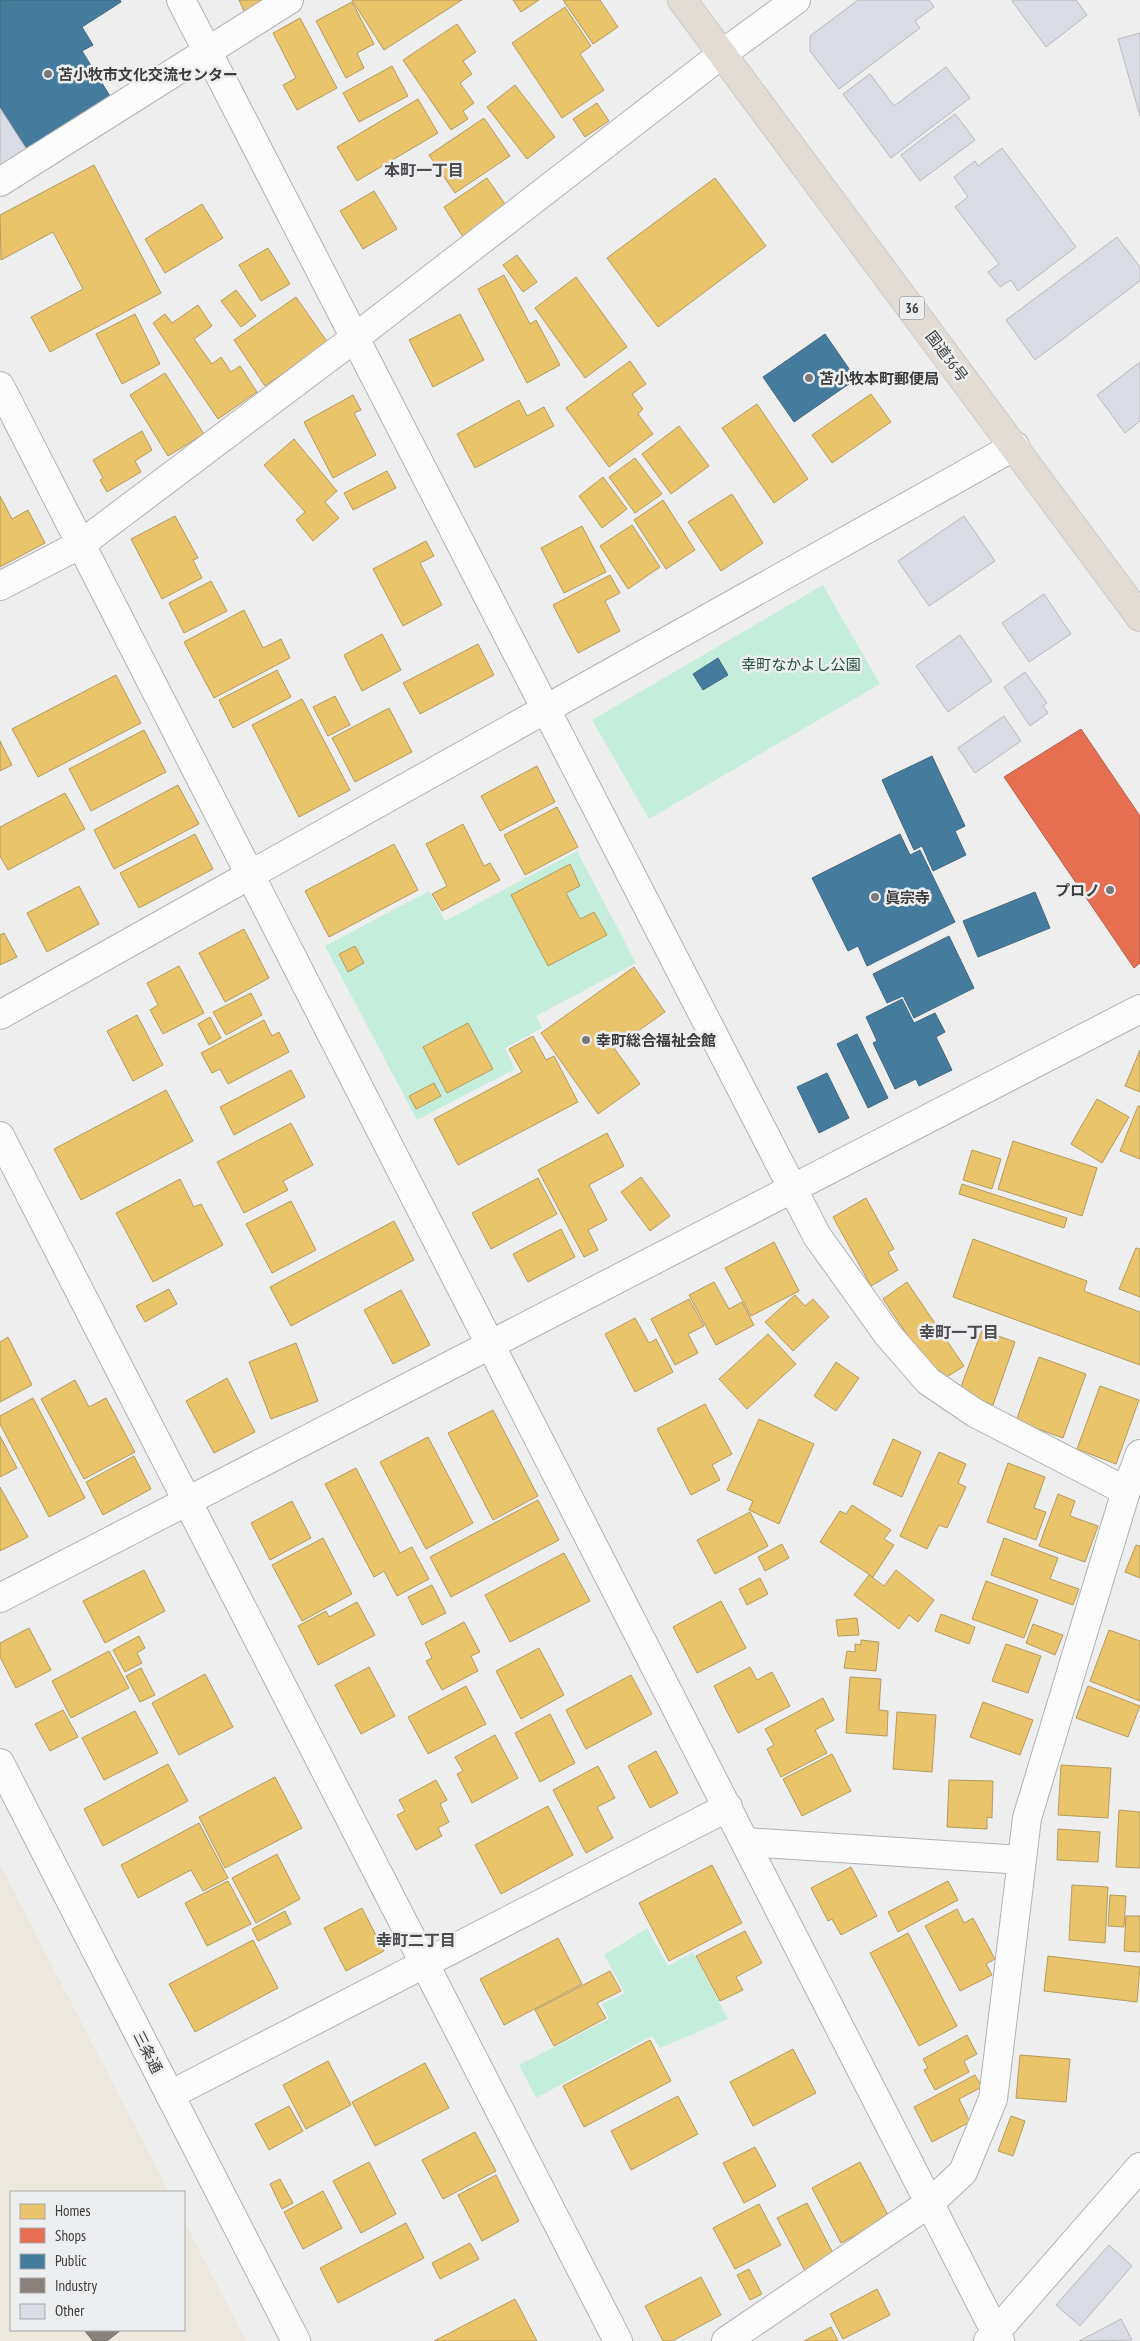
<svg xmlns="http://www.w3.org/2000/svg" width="1140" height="2341" font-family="'PT Sans Narrow','Noto Sans JP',sans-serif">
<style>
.industrial{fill:#ede8dd}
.green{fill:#c4eedb}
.homes{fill:#e9c46a;stroke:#b59b5c}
.shops{fill:#e76f51;stroke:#b4604b}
.public{fill:#457b9d;stroke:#426880}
.industry{fill:#8a817c;stroke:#736c69}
.building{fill:#d9dbe5;stroke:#bababa}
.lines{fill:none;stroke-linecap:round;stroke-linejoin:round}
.minor-casing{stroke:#b2b2b3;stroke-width:30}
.tertiary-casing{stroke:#b2b2b3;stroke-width:30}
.trunk-casing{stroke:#cacacb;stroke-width:30}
.minor{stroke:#fcfcfd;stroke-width:28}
.tertiary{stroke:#fcfcfd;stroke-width:28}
.trunk{stroke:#e2dcd4;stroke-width:28}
.poi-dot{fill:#7a7a7b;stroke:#edeef0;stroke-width:2}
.labels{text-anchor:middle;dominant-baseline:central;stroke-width:5;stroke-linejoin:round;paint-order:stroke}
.shield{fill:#edeef0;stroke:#717173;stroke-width:1}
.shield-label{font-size:14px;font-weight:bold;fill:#3c3c3d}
.poi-label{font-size:15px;font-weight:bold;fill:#3c3c3d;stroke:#edeef0;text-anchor:start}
.street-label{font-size:15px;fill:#3c3c3d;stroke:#edeef0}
.park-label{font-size:15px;fill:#20503d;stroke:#edeef0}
.neighbourhood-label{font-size:16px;font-weight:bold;fill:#4b4b4d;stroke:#edeef0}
</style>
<rect width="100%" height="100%" fill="#eeeeef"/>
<polygon class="industrial" points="0,1865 169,2192 11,2192 11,2330 184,2330 184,2221 246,2341 0,2341"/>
<g class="green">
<polygon points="823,585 880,684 649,819 592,720"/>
<polygon points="577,851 636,963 536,1016 542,1028 505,1048 515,1069 417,1120 325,946 429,891 445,921"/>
<polygon points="647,1928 668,1966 693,1952 728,2019 660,2048 652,2036 536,2098 519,2065 609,2019 602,2004 625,1993 604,1955"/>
</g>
<g class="homes">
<polygon points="239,0 267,0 244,11"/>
<polygon points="352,0 462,0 384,50"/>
<polygon points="513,0 539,0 521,12"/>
<polygon points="563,0 600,0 618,27 593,44"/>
<polygon points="352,2 374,44 357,53 364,68 346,78 316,21"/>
<polygon points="565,7 591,46 580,54 604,90 562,118 512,43"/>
<polygon points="300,18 337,88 297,110 283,85 296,78 273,33"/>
<polygon points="457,24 476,52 463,61 472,74 460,83 474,103 463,111 468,119 451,130 403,60"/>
<polygon points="392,66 408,96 359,122 343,93"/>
<polygon points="515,85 555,137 527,159 487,107"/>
<polygon points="418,99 438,133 357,181 337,147"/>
<polygon points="597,103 609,121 585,137 573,119"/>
<polygon points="484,118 510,156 455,193 429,155"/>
<polygon points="94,165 161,293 50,352 31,317 83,289 53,232 1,260 0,215"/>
<polygon points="487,178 507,207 463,237 444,207"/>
<polygon points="715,178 766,246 658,327 607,258"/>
<polygon points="374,191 397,229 363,249 340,211"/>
<polygon points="202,204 223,238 165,273 145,239"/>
<polygon points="268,248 290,284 261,301 239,265"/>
<polygon points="517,255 537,282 523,292 503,265"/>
<polygon points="504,275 530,324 536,320 560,365 527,383 478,289"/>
<polygon points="576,277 627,347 585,378 535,308"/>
<polygon points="236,290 256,316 241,327 221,301"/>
<polygon points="296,297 328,343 265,386 234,340"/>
<polygon points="198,305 212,326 194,339 212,364 221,357 231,372 240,366 257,392 218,419 153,323 165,314 172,323"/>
<polygon points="135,314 160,364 122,384 96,334"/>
<polygon points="460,314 484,360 433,387 409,340"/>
<polygon points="630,361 646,384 632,394 643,409 638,414 653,434 609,467 566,408"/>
<polygon points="165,373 204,434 168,456 130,395"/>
<polygon points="871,394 891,422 832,463 812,435"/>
<polygon points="353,395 361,410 354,413 376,455 333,478 304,422"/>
<polygon points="519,400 527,416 544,407 554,426 475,468 457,434"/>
<polygon points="757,404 808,479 774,503 722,428"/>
<polygon points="679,426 709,466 671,494 642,454"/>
<polygon points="142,431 152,450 135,461 141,472 107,492 100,480 103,478 93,460"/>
<polygon points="294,439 337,491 325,502 339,518 313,541 296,520 305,512 264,465"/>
<polygon points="635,458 662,494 635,513 609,477"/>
<polygon points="387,471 396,488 353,510 344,493"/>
<polygon points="603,477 627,509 602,528 579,496"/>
<polygon points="732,494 763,543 721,571 688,522"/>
<polygon points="0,496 12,519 28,510 45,543 0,567"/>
<polygon points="663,500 695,550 666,569 634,520"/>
<polygon points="175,516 198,558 193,560 202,578 162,599 131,539"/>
<polygon points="632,525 660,567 628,589 600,546"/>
<polygon points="582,526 606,572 564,593 541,548"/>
<polygon points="426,541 434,556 420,563 442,605 403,626 373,569"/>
<polygon points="610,575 620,593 605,601 620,631 578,653 553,605"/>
<polygon points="211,581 227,611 184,633 169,603"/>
<polygon points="244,610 263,648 281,639 290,658 214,698 184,642"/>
<polygon points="382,634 401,670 362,691 344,655"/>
<polygon points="478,644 494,675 420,714 403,683"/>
<polygon points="277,670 291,697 233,728 219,700"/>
<polygon points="116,675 141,723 38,777 12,729"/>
<polygon points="335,696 350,725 328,736 313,707"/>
<polygon points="302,699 350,790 299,817 252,725"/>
<polygon points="389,708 412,752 355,782 332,738"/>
<polygon points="144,730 166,772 91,811 69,769"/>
<polygon points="0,741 12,765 0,771"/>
<polygon points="537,766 555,802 500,831 481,796"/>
<polygon points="178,785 199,824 114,869 94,830"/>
<polygon points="65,793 85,829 8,870 0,856 0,827"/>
<polygon points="557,807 578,847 525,875 504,835"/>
<polygon points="463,824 484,866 490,863 500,880 442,911 432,894 447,886 426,844"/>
<polygon points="195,834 213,869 139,908 120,873"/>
<polygon points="394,844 418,890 329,937 305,891"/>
<polygon points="570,864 580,886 566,893 580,919 594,912 607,935 548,966 511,895"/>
<polygon points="79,886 99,924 47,952 27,913"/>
<polygon points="244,929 269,978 225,1002 199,953"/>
<polygon points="4,933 17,957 0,965 0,935"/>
<polygon points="355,946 364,963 348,972 339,954"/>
<polygon points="179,966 204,1013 163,1034 150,1010 158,1005 147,983"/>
<polygon points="634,967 665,1012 614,1048 640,1084 598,1114 541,1033"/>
<polygon points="251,993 262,1015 226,1035 213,1012"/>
<polygon points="137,1015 163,1065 133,1081 107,1031"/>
<polygon points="210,1017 221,1038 209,1045 198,1024"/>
<polygon points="264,1020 272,1036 279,1032 289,1052 228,1084 220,1069 212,1073 201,1053"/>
<polygon points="468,1023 493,1069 447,1093 423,1047"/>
<polygon points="533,1036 546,1060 554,1056 578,1102 458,1165 434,1119 522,1072 509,1049"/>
<polygon points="1140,1050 1140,1092 1125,1086"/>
<polygon points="291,1070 305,1097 234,1135 220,1107"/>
<polygon points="434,1083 441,1096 416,1109 409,1096"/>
<polygon points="166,1090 193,1141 81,1200 54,1149"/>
<polygon points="1097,1099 1129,1117 1102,1163 1071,1144"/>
<polygon points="1138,1106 1140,1106 1140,1159 1120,1151"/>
<polygon points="291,1123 313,1165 283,1181 288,1190 244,1213 217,1162"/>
<polygon points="607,1133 624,1166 589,1185 607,1220 588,1230 598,1250 584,1257 538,1170"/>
<polygon points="1013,1141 1097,1168 1082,1216 998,1189"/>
<polygon points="972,1150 1001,1159 992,1189 963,1180"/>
<polygon points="641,1177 670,1216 650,1231 621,1192"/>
<polygon points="538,1178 557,1214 491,1249 472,1213"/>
<polygon points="180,1179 194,1207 201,1204 223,1245 153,1282 116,1213"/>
<polygon points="962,1184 1067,1218 1064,1228 959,1194"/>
<polygon points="866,1198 894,1249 888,1252 898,1270 871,1286 833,1217"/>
<polygon points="291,1201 316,1250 272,1273 246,1224"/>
<polygon points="394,1221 414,1260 291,1326 270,1287"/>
<polygon points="561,1229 575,1257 528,1282 513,1254"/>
<polygon points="973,1239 1087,1281 1084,1291 1140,1312 1140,1365 953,1297"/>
<polygon points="774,1242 799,1291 751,1316 725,1268"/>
<polygon points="1136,1248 1140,1249 1140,1297 1119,1289"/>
<polygon points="714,1282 729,1309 742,1302 754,1325 716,1345 689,1295"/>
<polygon points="907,1282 964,1366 939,1382 883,1299"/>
<polygon points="169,1289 177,1304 145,1322 136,1306"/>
<polygon points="401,1290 430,1345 393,1364 364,1310"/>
<polygon points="795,1295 805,1306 813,1299 829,1317 793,1351 765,1322"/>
<polygon points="689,1299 704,1326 688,1334 698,1353 675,1365 651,1319"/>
<polygon points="635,1318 649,1343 656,1339 673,1372 635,1392 605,1334"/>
<polygon points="982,1330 1015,1342 993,1405 959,1392"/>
<polygon points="768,1334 796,1364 747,1409 719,1379"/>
<polygon points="8,1337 32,1385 0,1402 0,1342"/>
<polygon points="296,1343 318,1401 271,1419 249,1362"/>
<polygon points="1039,1357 1086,1374 1063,1438 1016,1421"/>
<polygon points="836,1362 859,1378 836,1411 814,1396"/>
<polygon points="227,1378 255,1432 214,1453 186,1401"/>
<polygon points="75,1380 89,1407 106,1398 135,1452 84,1479 41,1399"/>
<polygon points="1100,1386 1139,1400 1116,1464 1077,1449"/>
<polygon points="33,1398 85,1498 49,1517 0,1424 0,1416"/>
<polygon points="705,1404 732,1454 712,1465 720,1480 691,1495 657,1429"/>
<polygon points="493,1410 538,1496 493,1520 448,1433"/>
<polygon points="759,1419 814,1444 779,1524 749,1510 753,1501 727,1490"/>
<polygon points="0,1436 17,1468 0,1477"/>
<polygon points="428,1437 473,1523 426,1549 380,1462"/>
<polygon points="893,1439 921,1452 902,1497 873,1484"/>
<polygon points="939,1452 966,1464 958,1483 966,1487 947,1528 939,1525 927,1549 900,1536"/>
<polygon points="134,1456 151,1489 103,1515 86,1482"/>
<polygon points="1008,1463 1045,1477 1034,1508 1046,1512 1036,1540 987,1522"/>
<polygon points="356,1468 400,1553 412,1547 429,1579 397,1596 384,1571 374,1577 325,1484"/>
<polygon points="0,1487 28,1537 0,1551"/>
<polygon points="1058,1494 1075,1501 1070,1516 1098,1526 1085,1562 1039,1546"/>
<polygon points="538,1500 559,1540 451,1597 430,1557"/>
<polygon points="292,1501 311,1538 270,1560 251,1523"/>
<polygon points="852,1505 891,1530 884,1539 894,1545 873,1577 820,1542 840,1511 846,1514"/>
<polygon points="750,1512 768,1546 715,1574 697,1540"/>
<polygon points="323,1538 352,1594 302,1621 272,1565"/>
<polygon points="1004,1538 1058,1558 1050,1579 1079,1589 1073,1605 991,1575"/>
<polygon points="782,1544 789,1558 765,1571 758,1557"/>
<polygon points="1136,1545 1140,1546 1140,1578 1125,1572"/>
<polygon points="564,1553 590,1601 510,1642 485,1595"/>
<polygon points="144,1570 165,1611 105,1643 83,1601"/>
<polygon points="896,1570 934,1600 918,1622 909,1615 899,1629 854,1595 869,1575 884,1586"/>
<polygon points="760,1578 768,1594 747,1605 739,1589"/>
<polygon points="986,1581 1038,1600 1024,1638 972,1619"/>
<polygon points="432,1585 446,1613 422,1625 408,1597"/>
<polygon points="721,1601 746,1648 697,1673 673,1627"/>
<polygon points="357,1602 375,1635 318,1665 298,1626 326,1611 329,1617"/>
<polygon points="941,1614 975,1627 969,1644 935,1631"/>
<polygon points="857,1618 859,1635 838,1636 836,1620"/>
<polygon points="464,1622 480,1652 471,1656 478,1671 442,1690 426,1661 432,1658 425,1643"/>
<polygon points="1033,1624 1063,1635 1055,1655 1026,1643"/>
<polygon points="29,1628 51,1670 16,1688 0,1657 0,1643"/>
<polygon points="1109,1630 1140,1641 1140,1701 1090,1681"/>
<polygon points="139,1636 145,1648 137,1653 142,1663 125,1672 113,1650"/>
<polygon points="861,1640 879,1642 876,1671 844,1668 847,1651 855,1652 855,1644 861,1645"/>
<polygon points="1006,1644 1041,1656 1028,1693 992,1681"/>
<polygon points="539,1648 564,1695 521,1719 496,1671"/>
<polygon points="109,1651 129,1688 71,1718 52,1681"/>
<polygon points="369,1667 395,1716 361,1734 335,1685"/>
<polygon points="750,1667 757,1680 772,1672 790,1706 738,1733 714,1686"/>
<polygon points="141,1668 155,1695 140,1702 126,1676"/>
<polygon points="205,1674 233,1727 179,1755 152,1703"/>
<polygon points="631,1675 652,1714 586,1749 566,1710"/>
<polygon points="850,1677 881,1679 879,1710 888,1711 887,1736 846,1733"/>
<polygon points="466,1686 486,1724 428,1754 408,1717"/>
<polygon points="1088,1686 1140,1706 1128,1737 1076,1718"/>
<polygon points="823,1698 834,1720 815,1730 827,1753 781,1777 767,1749 774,1745 765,1729"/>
<polygon points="983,1702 1033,1720 1020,1755 970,1737"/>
<polygon points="63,1710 78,1737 50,1751 35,1724"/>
<polygon points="135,1711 158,1753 104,1780 82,1738"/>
<polygon points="897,1712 936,1715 932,1772 893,1769"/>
<polygon points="550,1714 575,1763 540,1782 515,1733"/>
<polygon points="495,1735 518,1778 472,1803 457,1774 463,1771 455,1757"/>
<polygon points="656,1751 678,1793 650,1808 628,1766"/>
<polygon points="832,1754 851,1791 802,1816 783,1779"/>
<polygon points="168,1764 188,1801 103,1846 84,1809"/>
<polygon points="1061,1765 1111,1768 1108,1818 1058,1815"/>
<polygon points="598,1766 615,1798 597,1807 613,1838 586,1853 553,1790"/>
<polygon points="275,1777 302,1828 225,1868 199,1817"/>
<polygon points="436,1780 447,1800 440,1804 449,1822 438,1828 442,1836 416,1850 397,1815 405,1811 399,1800"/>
<polygon points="949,1780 993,1781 992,1818 987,1817 987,1829 947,1827"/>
<polygon points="548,1806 573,1855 501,1894 475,1845"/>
<polygon points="1119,1810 1140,1812 1140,1868 1116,1867"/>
<polygon points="199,1823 228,1878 203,1891 191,1870 138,1898 121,1865"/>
<polygon points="1058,1829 1100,1832 1098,1862 1057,1860"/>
<polygon points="277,1854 300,1899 256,1923 232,1878"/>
<polygon points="712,1865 742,1923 669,1961 639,1903"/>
<polygon points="851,1867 877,1916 841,1935 832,1919 828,1921 811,1888"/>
<polygon points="228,1881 251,1924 207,1946 185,1903"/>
<polygon points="948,1881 958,1900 898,1932 888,1912"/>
<polygon points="1072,1885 1108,1887 1105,1943 1069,1940"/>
<polygon points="1110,1895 1126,1896 1124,1927 1108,1926"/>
<polygon points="362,1908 384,1951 346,1971 324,1928"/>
<polygon points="957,1909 964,1923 973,1918 995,1959 986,1964 992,1975 960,1991 925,1926"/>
<polygon points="285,1911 291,1924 258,1941 252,1929"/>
<polygon points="1126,1916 1140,1916 1140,1952 1124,1951"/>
<polygon points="745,1931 762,1963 736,1977 743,1990 720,2001 696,1956"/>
<polygon points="908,1933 957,2026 919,2046 870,1953"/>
<polygon points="558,1938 582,1984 504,2025 480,1979"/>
<polygon points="253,1940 278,1988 195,2032 169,1984"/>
<polygon points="1048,1956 1140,1967 1137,2002 1044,1991"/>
<polygon points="610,1971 621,1991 597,2003 606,2018 554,2046 535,2010"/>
<polygon points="967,2035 977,2054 964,2061 969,2072 935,2090 924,2070 928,2068 923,2059"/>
<polygon points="650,2040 671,2081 584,2127 563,2086"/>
<polygon points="793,2049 816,2093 753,2126 730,2082"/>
<polygon points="1020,2055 1070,2059 1066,2102 1016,2098"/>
<polygon points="328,2061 351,2105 306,2129 283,2085"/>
<polygon points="425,2063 449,2108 375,2146 352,2102"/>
<polygon points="975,2075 982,2087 959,2099 970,2122 932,2142 914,2107"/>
<polygon points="678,2096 698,2134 631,2170 611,2131"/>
<polygon points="289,2106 303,2131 269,2150 255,2124"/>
<polygon points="1011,2116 1025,2121 1013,2156 998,2151"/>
<polygon points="475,2132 496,2171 443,2199 422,2160"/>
<polygon points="755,2147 776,2186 744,2203 723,2163"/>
<polygon points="369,2162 396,2214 361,2233 333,2181"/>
<polygon points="860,2162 889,2217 841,2243 812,2188"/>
<polygon points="496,2175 519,2221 482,2241 458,2195"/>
<polygon points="280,2179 293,2203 282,2209 270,2184"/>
<polygon points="323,2191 342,2228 303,2249 284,2212"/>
<polygon points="807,2203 835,2257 806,2273 777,2218"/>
<polygon points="759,2204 781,2245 735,2269 713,2228"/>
<polygon points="406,2223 424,2258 338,2303 320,2268"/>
<polygon points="470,2243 479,2259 440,2279 432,2263"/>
<polygon points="749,2269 762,2294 750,2300 737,2275"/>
<polygon points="701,2277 721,2315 672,2341 663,2341 645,2306"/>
<polygon points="877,2289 890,2315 843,2339 830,2314"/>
<polygon points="515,2299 537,2341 434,2341"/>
<polygon points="831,2327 838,2341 804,2341"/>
</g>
<polygon class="shops" points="1081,729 1140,816 1140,963 1134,968 1004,777"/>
<g class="public">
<polygon points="0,0 120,0 121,2 82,27 93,45 82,51 110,96 27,150 0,108"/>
<polygon points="825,334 856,379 794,422 763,377"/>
<polygon points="718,658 728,675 703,690 693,674"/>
<polygon points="932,756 965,826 955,831 966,855 933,871 922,846 914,850 882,780"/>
<polygon points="900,834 910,855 920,850 955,922 867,966 858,946 848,951 812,878"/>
<polygon points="1035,892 1050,928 978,957 963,921"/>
<polygon points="949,936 974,988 914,1018 903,996 887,1003 873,974"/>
<polygon points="902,999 914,1023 935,1013 945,1032 936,1037 952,1070 919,1086 916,1079 895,1089 873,1043 877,1041 866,1017"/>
<polygon points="857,1034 888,1098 868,1108 837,1044"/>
<polygon points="827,1073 849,1118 819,1133 797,1087"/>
</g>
<polygon class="industry" points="84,2330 121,2330 107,2341 93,2341"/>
<g class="building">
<polygon points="858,0 929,0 934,7 915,21 920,28 839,89 810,51 810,36"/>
<polygon points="1014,0 1076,0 1087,15 1046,47 1012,1"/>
<polygon points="1140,33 1140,116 1118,39"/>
<polygon points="946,67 970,98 891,158 843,94 870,74 894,106"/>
<polygon points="0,108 27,150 0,167"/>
<polygon points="955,114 975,140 920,181 901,155"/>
<polygon points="1002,148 1076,247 1018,291 1011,280 1000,287 988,272 999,264 955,207 968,197 954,177 975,161 978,166"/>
<polygon points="1117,237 1140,267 1140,281 1035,360 1006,320"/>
<polygon points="1140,362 1140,421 1125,433 1097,395"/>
<polygon points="964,516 995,561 929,606 898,561"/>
<polygon points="1044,594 1071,634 1029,662 1002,623"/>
<polygon points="960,635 992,681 948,712 916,666"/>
<polygon points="1025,672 1047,703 1043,706 1048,713 1030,726 1004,687"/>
<polygon points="1004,716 1021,741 975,773 958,748"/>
<polygon points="1109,2245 1132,2266 1080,2326 1056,2305"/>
<polygon points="1121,2319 1132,2340 1079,2341"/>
</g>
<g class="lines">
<defs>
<g id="minor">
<polyline points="181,0 817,1236 888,1335 928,1381 975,1413 1126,1491"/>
<polyline points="0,182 289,0"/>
<polyline points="0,386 1000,2341"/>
<polyline points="0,586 81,544 356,337 722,54 796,0"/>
<polyline points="0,1015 1015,446"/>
<polyline points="0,1136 618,2341"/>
<polyline points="0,1598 1140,1009"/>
<polyline points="746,1842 1021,1860"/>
<polyline points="170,2095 728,1807"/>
<polyline points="726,2341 931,2202 963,2172 993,2099 1027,1818 1126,1491 1140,1454"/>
<polyline points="988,2341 1140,2167"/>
</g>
<polyline id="tertiary" points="0,1763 296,2341"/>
<polyline id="trunk" points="682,0 1140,617"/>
</defs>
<use href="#minor" class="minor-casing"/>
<use href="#tertiary" class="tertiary-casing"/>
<use href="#trunk" class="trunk-casing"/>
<use href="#minor" class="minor"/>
<use href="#tertiary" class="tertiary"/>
<use href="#trunk" class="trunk"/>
</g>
<g class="poi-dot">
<circle cx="48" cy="74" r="5"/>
<circle cx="809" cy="378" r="5"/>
<circle cx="1110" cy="890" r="5"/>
<circle cx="875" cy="897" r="5"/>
<circle cx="586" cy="1040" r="5"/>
</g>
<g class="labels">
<rect class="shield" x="899.5" y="296.5" width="25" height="23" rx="4"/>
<g class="shield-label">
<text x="912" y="308">36</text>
</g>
<g class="poi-label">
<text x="58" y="74">苫小牧市文化交流センター</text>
<text x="819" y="378">苫小牧本町郵便局</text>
<text x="1100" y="890" text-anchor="end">プロノ</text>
<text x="885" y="897">眞宗寺</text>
<text x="596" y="1040">幸町総合福祉会館</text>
</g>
<g class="street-label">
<text transform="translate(947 356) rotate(53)">国道36号</text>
<text transform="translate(148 2052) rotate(63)">三条通</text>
</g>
<g class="park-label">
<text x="801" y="664">幸町なかよし公園</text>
</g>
<g class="neighbourhood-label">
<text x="424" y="170">本町一丁目</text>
<text x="959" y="1332">幸町一丁目</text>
<text x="416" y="1940">幸町二丁目</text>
</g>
</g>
<rect x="10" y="2191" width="175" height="140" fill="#edeef0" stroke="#a6a7a8"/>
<rect x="20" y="2204" width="25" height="15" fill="#e9c46a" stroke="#a6a7a8"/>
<text x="55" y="2216" font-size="15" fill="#3c3c3d">Homes</text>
<rect x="20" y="2228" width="25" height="15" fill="#e76f51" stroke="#a6a7a8"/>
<text x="55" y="2241" font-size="15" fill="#3c3c3d">Shops</text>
<rect x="20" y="2254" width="25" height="15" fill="#457b9d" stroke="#a6a7a8"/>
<text x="55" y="2266" font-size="15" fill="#3c3c3d">Public</text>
<rect x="20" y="2278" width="25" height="15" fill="#8a817c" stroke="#a6a7a8"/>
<text x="55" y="2291" font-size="15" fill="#3c3c3d">Industry</text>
<rect x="20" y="2304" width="25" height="15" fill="#d9dbe5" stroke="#a6a7a8"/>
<text x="55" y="2316" font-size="15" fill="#3c3c3d">Other</text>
</svg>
